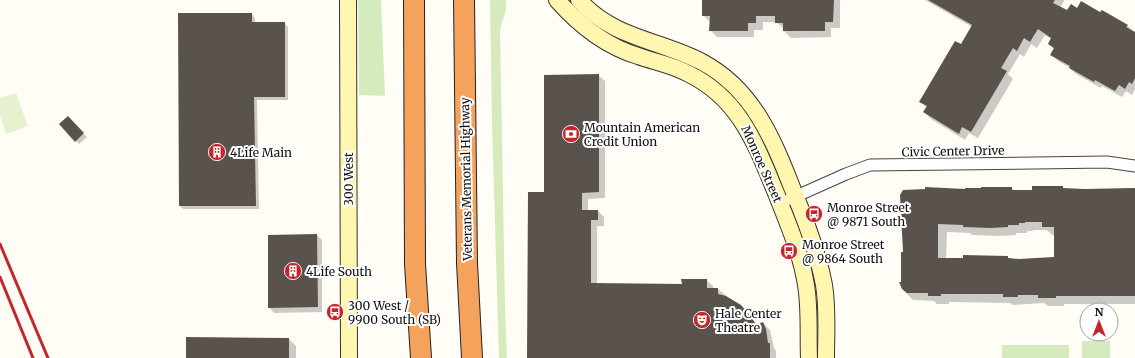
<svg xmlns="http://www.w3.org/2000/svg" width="1135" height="358" font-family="Merriweather,serif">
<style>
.green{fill:#d5ebbd}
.pitch{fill:#e6f2cf}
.shadow{fill:#0003;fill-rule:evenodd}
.building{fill:#5a524d;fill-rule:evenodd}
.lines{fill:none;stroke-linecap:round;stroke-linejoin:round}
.street-casing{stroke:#444;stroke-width:13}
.secondary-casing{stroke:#333;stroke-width:18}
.highway-casing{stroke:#222;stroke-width:22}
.street{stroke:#fff;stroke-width:11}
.secondary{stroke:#fff6b0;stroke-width:16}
.highway{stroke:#f5a25d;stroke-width:20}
.rail{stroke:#c4262e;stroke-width:3}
.labels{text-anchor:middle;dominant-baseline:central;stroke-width:4;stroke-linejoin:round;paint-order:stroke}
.poi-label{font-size:12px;fill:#111;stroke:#fff;text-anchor:start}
.street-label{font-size:12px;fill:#111;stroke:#fff}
</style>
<rect width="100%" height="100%" fill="#fffdf5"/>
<g class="green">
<polygon points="358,0 381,0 385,96 359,95"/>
<polygon points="490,0 506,0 506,10 500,29 505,306 507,358 499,358 492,123"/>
<rect x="1082" y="341" width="28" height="17"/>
<rect x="1002" y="345" width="67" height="13"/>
</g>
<polygon class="pitch" points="16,93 28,126 6,134 0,115 0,98"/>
<g class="shadow">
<polygon points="703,0 840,0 840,28 831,28 831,37 791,38 784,31 784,29 776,22 763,22 763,30 754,30 754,37 717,37 710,30 710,22 703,15"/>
<polygon points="925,0 1064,0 1064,1 1060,8 1067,11 1078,9 1101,14 1127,25 1135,33 1135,89 1132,95 1126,91 1122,97 1102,86 1101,88 1076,74 1070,68 1058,61 1052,54 1054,49 1049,44 1051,39 1045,35 1037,48 1031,44 1024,57 1020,54 1008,74 1013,79 978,138 969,133 965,140 931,119 924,112 927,108 920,101 961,45 972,27"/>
<polygon points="179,14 252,14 255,18 255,23 284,23 288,27 288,100 257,100 259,209 183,209 180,206"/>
<polygon points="598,75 605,81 605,198 588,199 588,211 598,211 604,217 604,226 597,226 597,284 683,285 706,280 713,286 713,289 718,289 747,313 758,325 763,323 770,330 774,348 776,351 776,358 528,358 545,193"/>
<polygon points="68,117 87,137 79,144 60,124"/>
<path d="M 1063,187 L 1064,189 L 1085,190 L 1135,188 L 1135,304 L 1064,304 L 1064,306 L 1048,306 L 1044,303 L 1013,305 L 1010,303 L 949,302 L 949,304 L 937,304 L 934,301 L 913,300 L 904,291 L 902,283 L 904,253 L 966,190 L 1012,188 L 1015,191 L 1033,191 ZM 1033,230 L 1047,230 L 1052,235 L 1055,235 L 1055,258 L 1019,260 L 1010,259 L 1008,257 L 946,259 L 947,232 L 970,233 L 972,235 L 999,236 L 1016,235 L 1016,233 L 1027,233 L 1027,231 L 1033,231 Z"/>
<polygon points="317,235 322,240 322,312 274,313 269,307"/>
<polygon points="289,339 296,346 296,358 187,358"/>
</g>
<g class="building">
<polygon points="702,0 834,0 833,22 825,22 825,31 783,31 783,23 775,23 775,16 756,16 756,23 748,23 748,31 709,31 710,16 702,16"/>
<polygon points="928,0 1055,0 1053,3 1067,10 1071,4 1077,8 1081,1 1100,12 1102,10 1128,25 1126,27 1135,32 1135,78 1132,84 1129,82 1125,89 1119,85 1115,91 1095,80 1094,82 1069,68 1070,66 1050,55 1054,48 1048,44 1051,38 1038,29 1030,42 1024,38 1017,51 1013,48 1001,68 1007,71 971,132 962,127 959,134 923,112 927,106 919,102 955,41 961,44 972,25"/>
<polygon points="178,13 252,13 252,22 285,22 285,97 254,97 256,206 179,206"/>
<polygon points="599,74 599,192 582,193 582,210 598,210 598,220 591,220 591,283 682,284 681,279 707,279 707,288 718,288 718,294 726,296 741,305 752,318 756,325 763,322 766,329 768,343 770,343 770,358 527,358 528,192 544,192 544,75"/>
<polygon points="68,116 84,133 75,142 59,124"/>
<path d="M 1032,186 L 1063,186 L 1063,188 L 1085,189 L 1135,188 L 1135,296 L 1056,296 L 1056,298 L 1038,298 L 1038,295 L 1018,295 L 1018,297 L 1003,297 L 1003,294 L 941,294 L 941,296 L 928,296 L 928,293 L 907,293 L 902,289 L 899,282 L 901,282 L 901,252 L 903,252 L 900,195 L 903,190 L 925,189 L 925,187 L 965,189 L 965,188 L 981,188 L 981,187 L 1012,187 L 1012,190 L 1032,190 ZM 1025,222 L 1042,222 L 1042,227 L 1054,227 L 1054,257 L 1019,259 L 1008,258 L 1008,256 L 963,255 L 963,258 L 938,258 L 938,224 L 963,225 L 963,227 L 990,228 L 1008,227 L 1008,225 L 1019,225 L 1019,223 L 1025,223 Z"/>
<polygon points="317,234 318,307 268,308 268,235"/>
<polygon points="186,337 289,338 289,358 186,358"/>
</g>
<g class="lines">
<defs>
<polyline id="street" points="790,199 846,174 870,165 1107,162 1135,166"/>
<g id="secondary">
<polyline points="348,0 349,358"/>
<path d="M 557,0 C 579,25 605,46 638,56 C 655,62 673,65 689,74 C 740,99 756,145 776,193 C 788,224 801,253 806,285 C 810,309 808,334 809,358"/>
<path d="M 579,0 C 612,38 660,40 702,62 C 753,89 773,139 793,190 C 806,221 818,252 824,285 C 828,309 826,334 826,358"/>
</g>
<g id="highway">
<polyline points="414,0 415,264 421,358"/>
<polyline points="464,0 467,263 472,358"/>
</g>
</defs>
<use href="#street" class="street-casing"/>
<use href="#secondary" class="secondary-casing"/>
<use href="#highway" class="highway-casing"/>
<use href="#street" class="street"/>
<use href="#secondary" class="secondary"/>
<use href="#highway" class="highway"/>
<g class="rail">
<polyline points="0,244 48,358"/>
<polyline points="0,277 33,358"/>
</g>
</g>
<defs>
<symbol id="bank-disc" viewBox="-11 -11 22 22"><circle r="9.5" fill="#c4262e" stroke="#fff"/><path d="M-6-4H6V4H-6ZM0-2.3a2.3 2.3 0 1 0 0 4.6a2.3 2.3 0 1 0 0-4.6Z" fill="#fff"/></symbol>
<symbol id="building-disc" viewBox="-11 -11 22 22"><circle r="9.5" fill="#c4262e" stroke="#fff"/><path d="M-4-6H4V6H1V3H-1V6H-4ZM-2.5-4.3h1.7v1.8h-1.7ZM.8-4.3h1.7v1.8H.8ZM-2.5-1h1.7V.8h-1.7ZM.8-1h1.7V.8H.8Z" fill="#fff"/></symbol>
<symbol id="bus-disc" viewBox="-11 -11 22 22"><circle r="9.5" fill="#c4262e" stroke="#fff"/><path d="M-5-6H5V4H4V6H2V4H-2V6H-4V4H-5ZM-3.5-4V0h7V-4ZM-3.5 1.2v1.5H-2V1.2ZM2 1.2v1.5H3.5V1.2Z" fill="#fff"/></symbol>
<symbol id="theatre-disc" viewBox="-11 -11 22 22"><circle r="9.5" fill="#c4262e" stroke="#fff"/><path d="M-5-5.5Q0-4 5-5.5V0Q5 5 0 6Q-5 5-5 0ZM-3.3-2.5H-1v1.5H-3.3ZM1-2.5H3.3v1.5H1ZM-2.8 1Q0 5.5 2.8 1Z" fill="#fff"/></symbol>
</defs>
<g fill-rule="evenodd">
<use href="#bank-disc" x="561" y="124" width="20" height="20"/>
<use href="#building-disc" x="207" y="142" width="20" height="20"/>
<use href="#bus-disc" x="804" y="204" width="20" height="20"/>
<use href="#bus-disc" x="779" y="241" width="20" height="20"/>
<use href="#building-disc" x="283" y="261" width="20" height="20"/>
<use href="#bus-disc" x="325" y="302" width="20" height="20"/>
<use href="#theatre-disc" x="692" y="310" width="20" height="20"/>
</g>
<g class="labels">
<g class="poi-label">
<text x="584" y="127">Mountain American<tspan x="584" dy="14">Credit Union</tspan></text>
<text x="230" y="152">4Life Main</text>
<text x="827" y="207">Monroe Street<tspan x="827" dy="14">@ 9871 South</tspan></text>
<text x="802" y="244">Monroe Street<tspan x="802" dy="14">@ 9864 South</tspan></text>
<text x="306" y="271">4Life South</text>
<text x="348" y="305">300 West /<tspan x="348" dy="14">9900 South (SB)</tspan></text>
<text x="715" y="313">Hale Center<tspan x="715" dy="14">Theatre</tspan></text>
</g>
<g class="street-label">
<text transform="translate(953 151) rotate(-1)">Civic Center Drive</text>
<text transform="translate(762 164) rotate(66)">Monroe Street</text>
<text transform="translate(348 179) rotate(-90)">300 West</text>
<text transform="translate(466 179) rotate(-91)">Veterans Memorial Highway</text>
</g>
</g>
<g transform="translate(1099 322)"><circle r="19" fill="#ffffff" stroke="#a0a0a0"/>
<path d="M0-3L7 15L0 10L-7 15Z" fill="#c4262e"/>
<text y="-6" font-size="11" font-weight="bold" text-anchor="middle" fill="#111111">N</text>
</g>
</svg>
